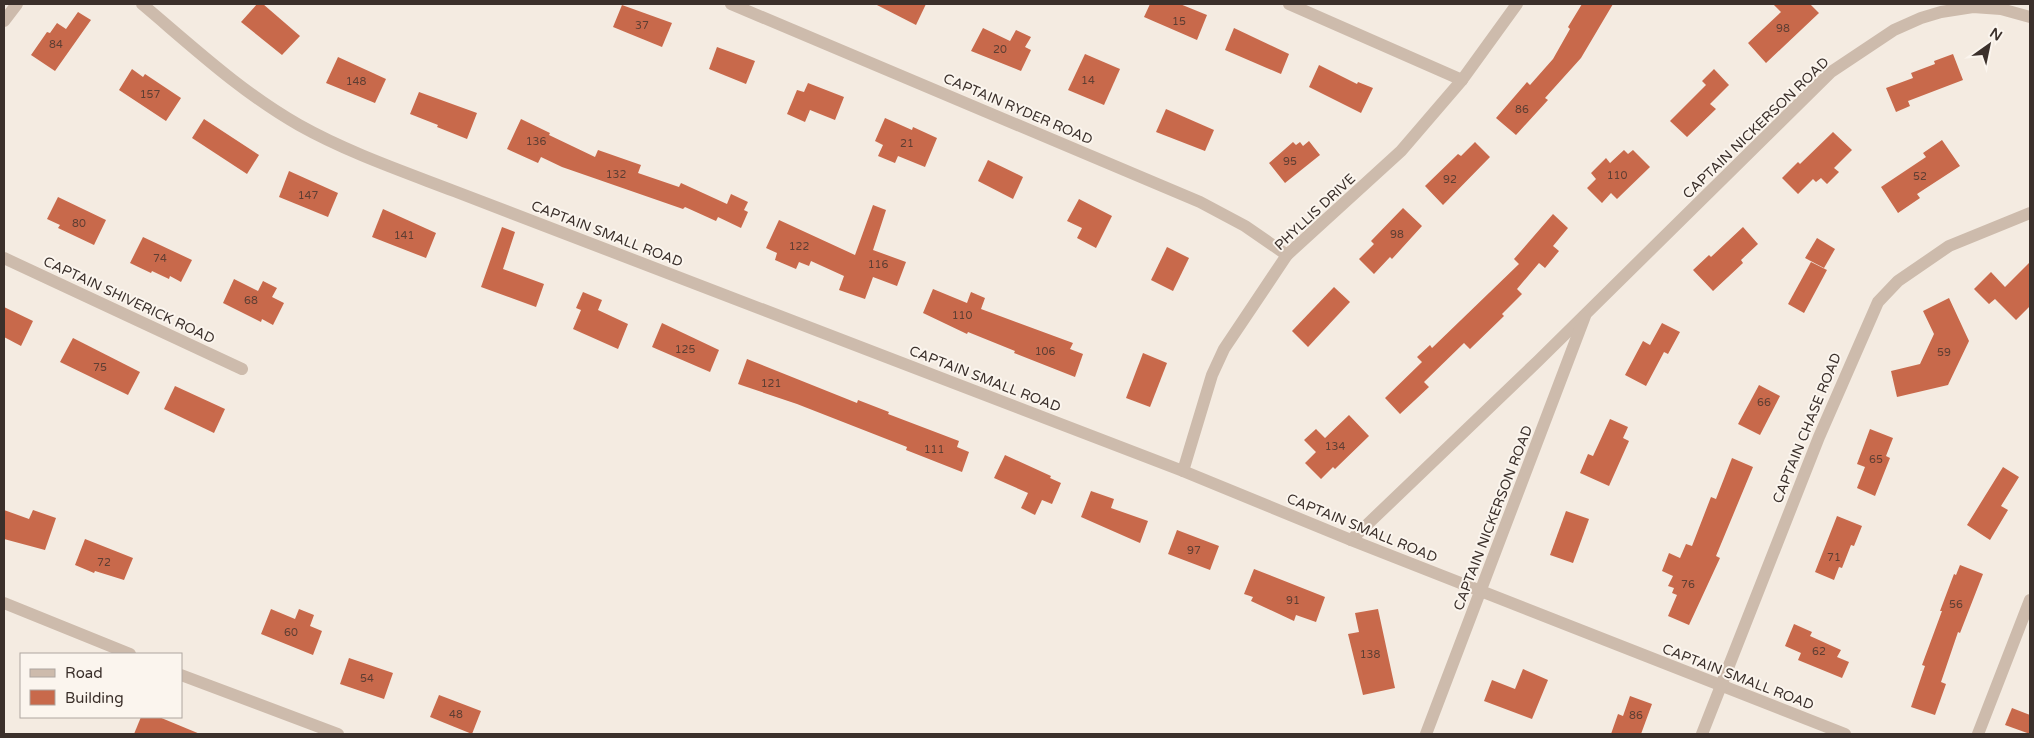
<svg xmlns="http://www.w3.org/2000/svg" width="2034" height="738" font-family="'Varela Round',sans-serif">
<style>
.building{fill:#c8694b}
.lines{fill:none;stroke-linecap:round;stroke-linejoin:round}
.minor{stroke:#cdbbac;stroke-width:12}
.labels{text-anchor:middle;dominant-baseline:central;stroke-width:4;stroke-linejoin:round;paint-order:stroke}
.number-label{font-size:11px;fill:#5e3e33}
.street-label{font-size:14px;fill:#3b302b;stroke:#fbf5ee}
</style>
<rect width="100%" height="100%" fill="#f4ebe1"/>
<g class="building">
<polygon points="257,4 263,4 300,36 282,55 241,22"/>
<polygon points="875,4 926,4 916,25"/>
<polygon points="1150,4 1180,4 1207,15 1197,40 1144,17"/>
<polygon points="1582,4 1613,4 1581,58 1545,98 1548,100 1516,135 1496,118 1527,82 1530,85 1553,59 1570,29 1568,27"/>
<polygon points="1773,4 1810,4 1819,13 1766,63 1748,43 1781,12"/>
<polygon points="622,5 672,23 662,47 613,27"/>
<polygon points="78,12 91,20 55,71 31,55 47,32 50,33 57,23 66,29"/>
<polygon points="983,28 1010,41 1016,30 1031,37 1025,47 1031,50 1021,71 971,51"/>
<polygon points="1234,28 1289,54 1281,74 1225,50"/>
<polygon points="717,47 755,61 746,84 709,69"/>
<polygon points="1085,54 1120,69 1104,105 1068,90"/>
<polygon points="1953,54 1963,80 1908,101 1910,106 1896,112 1886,88 1913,78 1911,73 1935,64 1934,61"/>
<polygon points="338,57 386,79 375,103 326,83"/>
<polygon points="1319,65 1357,84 1358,82 1373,88 1361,113 1309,87"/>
<polygon points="132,69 143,77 145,74 181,98 166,121 119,90"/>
<polygon points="1714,69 1729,85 1710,104 1716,109 1687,137 1670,121 1706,85 1702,81"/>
<polygon points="808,83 844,97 835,120 810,110 805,122 787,114 797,90 804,92"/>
<polygon points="419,92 477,113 467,139 437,127 438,125 410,114"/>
<polygon points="1166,109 1214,130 1205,151 1156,132"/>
<polygon points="885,118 912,130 913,127 937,138 925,167 898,156 895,163 878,156 883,145 875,141"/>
<polygon points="204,119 259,155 247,174 192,138"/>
<polygon points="521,119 550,133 549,135 595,157 598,150 641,165 638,173 679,187 681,183 727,204 731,194 748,202 744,210 748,212 741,228 718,217 716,221 685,207 683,209 562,167 541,157 538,163 507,149"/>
<polygon points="1833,132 1852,150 1834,168 1839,172 1827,184 1821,178 1816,182 1813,179 1798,194 1782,178 1798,162 1800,164"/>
<polygon points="1942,140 1960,166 1917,194 1920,198 1898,213 1881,187 1926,157 1923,153"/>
<polygon points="1309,141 1320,155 1285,183 1269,163 1293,142 1296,145 1300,142 1303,146"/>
<polygon points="1475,142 1490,157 1443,205 1425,186 1458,154 1461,156"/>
<polygon points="1624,150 1628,154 1633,150 1650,167 1617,199 1611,193 1602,203 1587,188 1596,179 1591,173 1606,158 1610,163"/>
<polygon points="988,160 1023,177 1013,199 978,181"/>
<polygon points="289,171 338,193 328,217 279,197"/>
<polygon points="58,197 106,220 94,245 58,228 60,225 47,219"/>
<polygon points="1079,199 1112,216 1096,248 1077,238 1082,228 1067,221"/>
<polygon points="873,205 886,210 873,250 906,262 897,286 873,277 865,299 839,290 844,276 811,261 809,266 799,262 796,269 775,260 777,253 766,248 779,220 855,255"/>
<polygon points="1403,208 1422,226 1392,259 1390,257 1374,274 1359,259 1374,244 1371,241"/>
<polygon points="383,209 436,233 426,258 372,237"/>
<polygon points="1553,214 1568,228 1553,246 1559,251 1545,268 1539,263 1517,289 1522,294 1502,314 1504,316 1470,349 1464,343 1424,382 1429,387 1400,414 1385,398 1422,362 1417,357 1430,345 1432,348 1519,264 1514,259"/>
<polygon points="502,227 515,232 503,269 544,284 536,307 481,287"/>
<polygon points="1743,227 1758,244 1741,260 1743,263 1713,291 1693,270 1709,255 1711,257"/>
<polygon points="143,237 192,260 181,282 170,276 169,279 152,271 151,273 130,263"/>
<polygon points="1817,238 1835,249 1824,268 1805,258"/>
<polygon points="1167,247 1189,258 1173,291 1151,280"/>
<polygon points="1811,262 1827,270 1804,313 1788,304"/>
<polygon points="2030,262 2030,306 2016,320 1995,299 1989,304 1974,289 1991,272 2005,287"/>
<polygon points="234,279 258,291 263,281 277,288 272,297 284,303 273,325 262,319 261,322 223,303"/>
<polygon points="1334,287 1350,302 1308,347 1292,331"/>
<polygon points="933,289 967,303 971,292 985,298 981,309 1073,343 1070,349 1083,354 1075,377 1014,353 1015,351 968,332 967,334 923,313"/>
<polygon points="583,292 602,300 598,310 628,324 618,349 573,329 581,310 576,308"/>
<polygon points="1949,298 1969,341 1948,385 1897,397 1891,371 1920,364 1934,334 1923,311"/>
<polygon points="4,307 33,321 21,346 4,337"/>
<polygon points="662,323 719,350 710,372 652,347"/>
<polygon points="1662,323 1680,332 1668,354 1664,352 1646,386 1625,375 1643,341 1650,345"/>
<polygon points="73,338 140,372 128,395 60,362"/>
<polygon points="1143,353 1167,363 1150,407 1126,398"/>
<polygon points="747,359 857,403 858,400 889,412 888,414 959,441 957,447 969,452 962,472 906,450 907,447 797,404 738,384"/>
<polygon points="1759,385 1780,396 1760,435 1738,424"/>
<polygon points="175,386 225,409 214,433 164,409"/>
<polygon points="1349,415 1369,436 1335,469 1333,467 1321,479 1305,463 1316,452 1304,440 1316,429 1325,438"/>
<polygon points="1610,419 1628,427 1623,438 1629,441 1609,486 1580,473 1588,454 1593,456"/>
<polygon points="1870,429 1893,438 1886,456 1890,458 1875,496 1857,488 1865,467 1857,464"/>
<polygon points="1005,455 1051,476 1050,478 1061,483 1052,504 1042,500 1035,515 1021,508 1028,493 994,478"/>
<polygon points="1732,458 1753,467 1716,556 1720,558 1689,625 1668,616 1677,595 1672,593 1674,588 1668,586 1673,576 1662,571 1669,553 1680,558 1686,544 1692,546 1711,497 1716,499"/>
<polygon points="2003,467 2019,477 2001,506 2008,510 1990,540 1967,525"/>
<polygon points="1091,491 1114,499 1111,508 1148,521 1140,543 1081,517"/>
<polygon points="4,510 29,519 33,510 56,518 45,550 4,539"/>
<polygon points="1566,511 1589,519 1573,563 1550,555"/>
<polygon points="1837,516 1862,526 1854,546 1851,545 1842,568 1839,567 1834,580 1815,572"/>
<polygon points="1177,530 1219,546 1210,570 1168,554"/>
<polygon points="85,539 133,558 124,580 95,571 94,573 75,565"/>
<polygon points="1960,565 1983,574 1960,633 1958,632 1941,682 1946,684 1935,715 1911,707 1925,666 1922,665 1942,611 1940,611 1954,574 1956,575"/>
<polygon points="1254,569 1325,597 1316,622 1296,615 1294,621 1251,601 1253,597 1244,594"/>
<polygon points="271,609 295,619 299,609 314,615 310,626 322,631 313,655 261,634"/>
<polygon points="1378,609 1395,688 1363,695 1348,634 1359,632 1355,613"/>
<polygon points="1794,624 1812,632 1810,636 1841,650 1837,657 1849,662 1842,678 1798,660 1801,653 1785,646"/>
<polygon points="349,658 393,673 384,699 340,684"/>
<polygon points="1523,669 1548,680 1532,719 1484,701 1492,680 1515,689"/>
<polygon points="439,695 481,711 472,734 430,717"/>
<polygon points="1630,696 1652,704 1641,734 1611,734 1618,714 1623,716"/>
<polygon points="2012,708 2030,715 2030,734 2005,725"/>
<polygon points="141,717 159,717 200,734 134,734"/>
</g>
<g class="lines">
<g class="minor">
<path d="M 142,4 C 193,47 241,92 299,125 C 347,152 402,171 454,191 L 1183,471 L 1351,540 L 1845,734"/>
<polyline points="731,4 1200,202 1245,226 1287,255"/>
<polyline points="1289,4 1462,80"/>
<polyline points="4,21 17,4"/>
<polyline points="4,258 242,369"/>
<polyline points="1183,471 1212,375 1224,349 1287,255 1401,151 1462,80 1517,4"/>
<polyline points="1351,540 1538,361 1831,72 1894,30 1921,18 1941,12 1973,7 2001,9 2030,17"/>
<polyline points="4,603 130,654"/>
<polyline points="181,675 338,734"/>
<polyline points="1426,734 1585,316"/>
<polyline points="1702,734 1819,437 1878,302 1898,281 1949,246 2030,213"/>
<polyline points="1978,734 2030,600"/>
</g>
</g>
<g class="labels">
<g class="number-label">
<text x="1179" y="21">15</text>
<text x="642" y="25">37</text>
<text x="1783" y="28">98</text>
<text x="56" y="44">84</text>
<text x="1000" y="49">20</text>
<text x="1088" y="80">14</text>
<text x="356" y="81">148</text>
<text x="150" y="94">157</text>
<text x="1522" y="109">86</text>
<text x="536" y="141">136</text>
<text x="907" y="143">21</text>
<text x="1290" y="161">95</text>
<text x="616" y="174">132</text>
<text x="1617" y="175">110</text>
<text x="1920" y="176">52</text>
<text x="1450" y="179">92</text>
<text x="308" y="195">147</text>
<text x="79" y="223">80</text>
<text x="1397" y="234">98</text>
<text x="404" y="235">141</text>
<text x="799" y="246">122</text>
<text x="160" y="258">74</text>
<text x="878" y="264">116</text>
<text x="251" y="300">68</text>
<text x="962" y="315">110</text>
<text x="685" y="349">125</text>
<text x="1045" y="351">106</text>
<text x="1944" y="352">59</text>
<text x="100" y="367">75</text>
<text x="771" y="383">121</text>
<text x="1764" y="402">66</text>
<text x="1335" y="446">134</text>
<text x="934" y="449">111</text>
<text x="1876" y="459">65</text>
<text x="1194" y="550">97</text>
<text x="1834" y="557">71</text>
<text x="104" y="562">72</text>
<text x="1688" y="584">76</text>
<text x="1293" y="600">91</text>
<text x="1956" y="604">56</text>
<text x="291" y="632">60</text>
<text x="1819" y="651">62</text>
<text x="1370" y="654">138</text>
<text x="367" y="678">54</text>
<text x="456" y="714">48</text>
<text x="1636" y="715">86</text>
</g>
<g class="street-label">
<text transform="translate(1018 109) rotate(23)">CAPTAIN RYDER ROAD</text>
<text transform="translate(1756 128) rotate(-44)">CAPTAIN NICKERSON ROAD</text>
<text transform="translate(1315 212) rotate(-43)">PHYLLIS DRIVE</text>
<text transform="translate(607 234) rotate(21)">CAPTAIN SMALL ROAD</text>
<text transform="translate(129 300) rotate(25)">CAPTAIN SHIVERICK ROAD</text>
<text transform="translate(985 379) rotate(21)">CAPTAIN SMALL ROAD</text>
<text transform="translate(1807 428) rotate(-68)">CAPTAIN CHASE ROAD</text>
<text transform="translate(1493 518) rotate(-69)">CAPTAIN NICKERSON ROAD</text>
<text transform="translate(1362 528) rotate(22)">CAPTAIN SMALL ROAD</text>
<text transform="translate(1738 677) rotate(21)">CAPTAIN SMALL ROAD</text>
</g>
</g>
<rect width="2034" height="738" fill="none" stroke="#3b302b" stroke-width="10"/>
<rect x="20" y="653" width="162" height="65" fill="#fbf5ee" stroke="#aea6a0"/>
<rect x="30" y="669" width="25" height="8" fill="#cdbbac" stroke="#aea6a0"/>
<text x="65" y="678" font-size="15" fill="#3b302b">Road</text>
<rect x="30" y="690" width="25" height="15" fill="#c8694b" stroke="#aea6a0"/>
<text x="65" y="703" font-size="15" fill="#3b302b">Building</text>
<g transform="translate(1989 45) rotate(33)" stroke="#fbf5ee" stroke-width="4" paint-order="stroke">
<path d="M0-4L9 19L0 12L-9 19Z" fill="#3b302b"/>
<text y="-8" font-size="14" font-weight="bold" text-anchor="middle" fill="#3b302b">N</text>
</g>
</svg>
